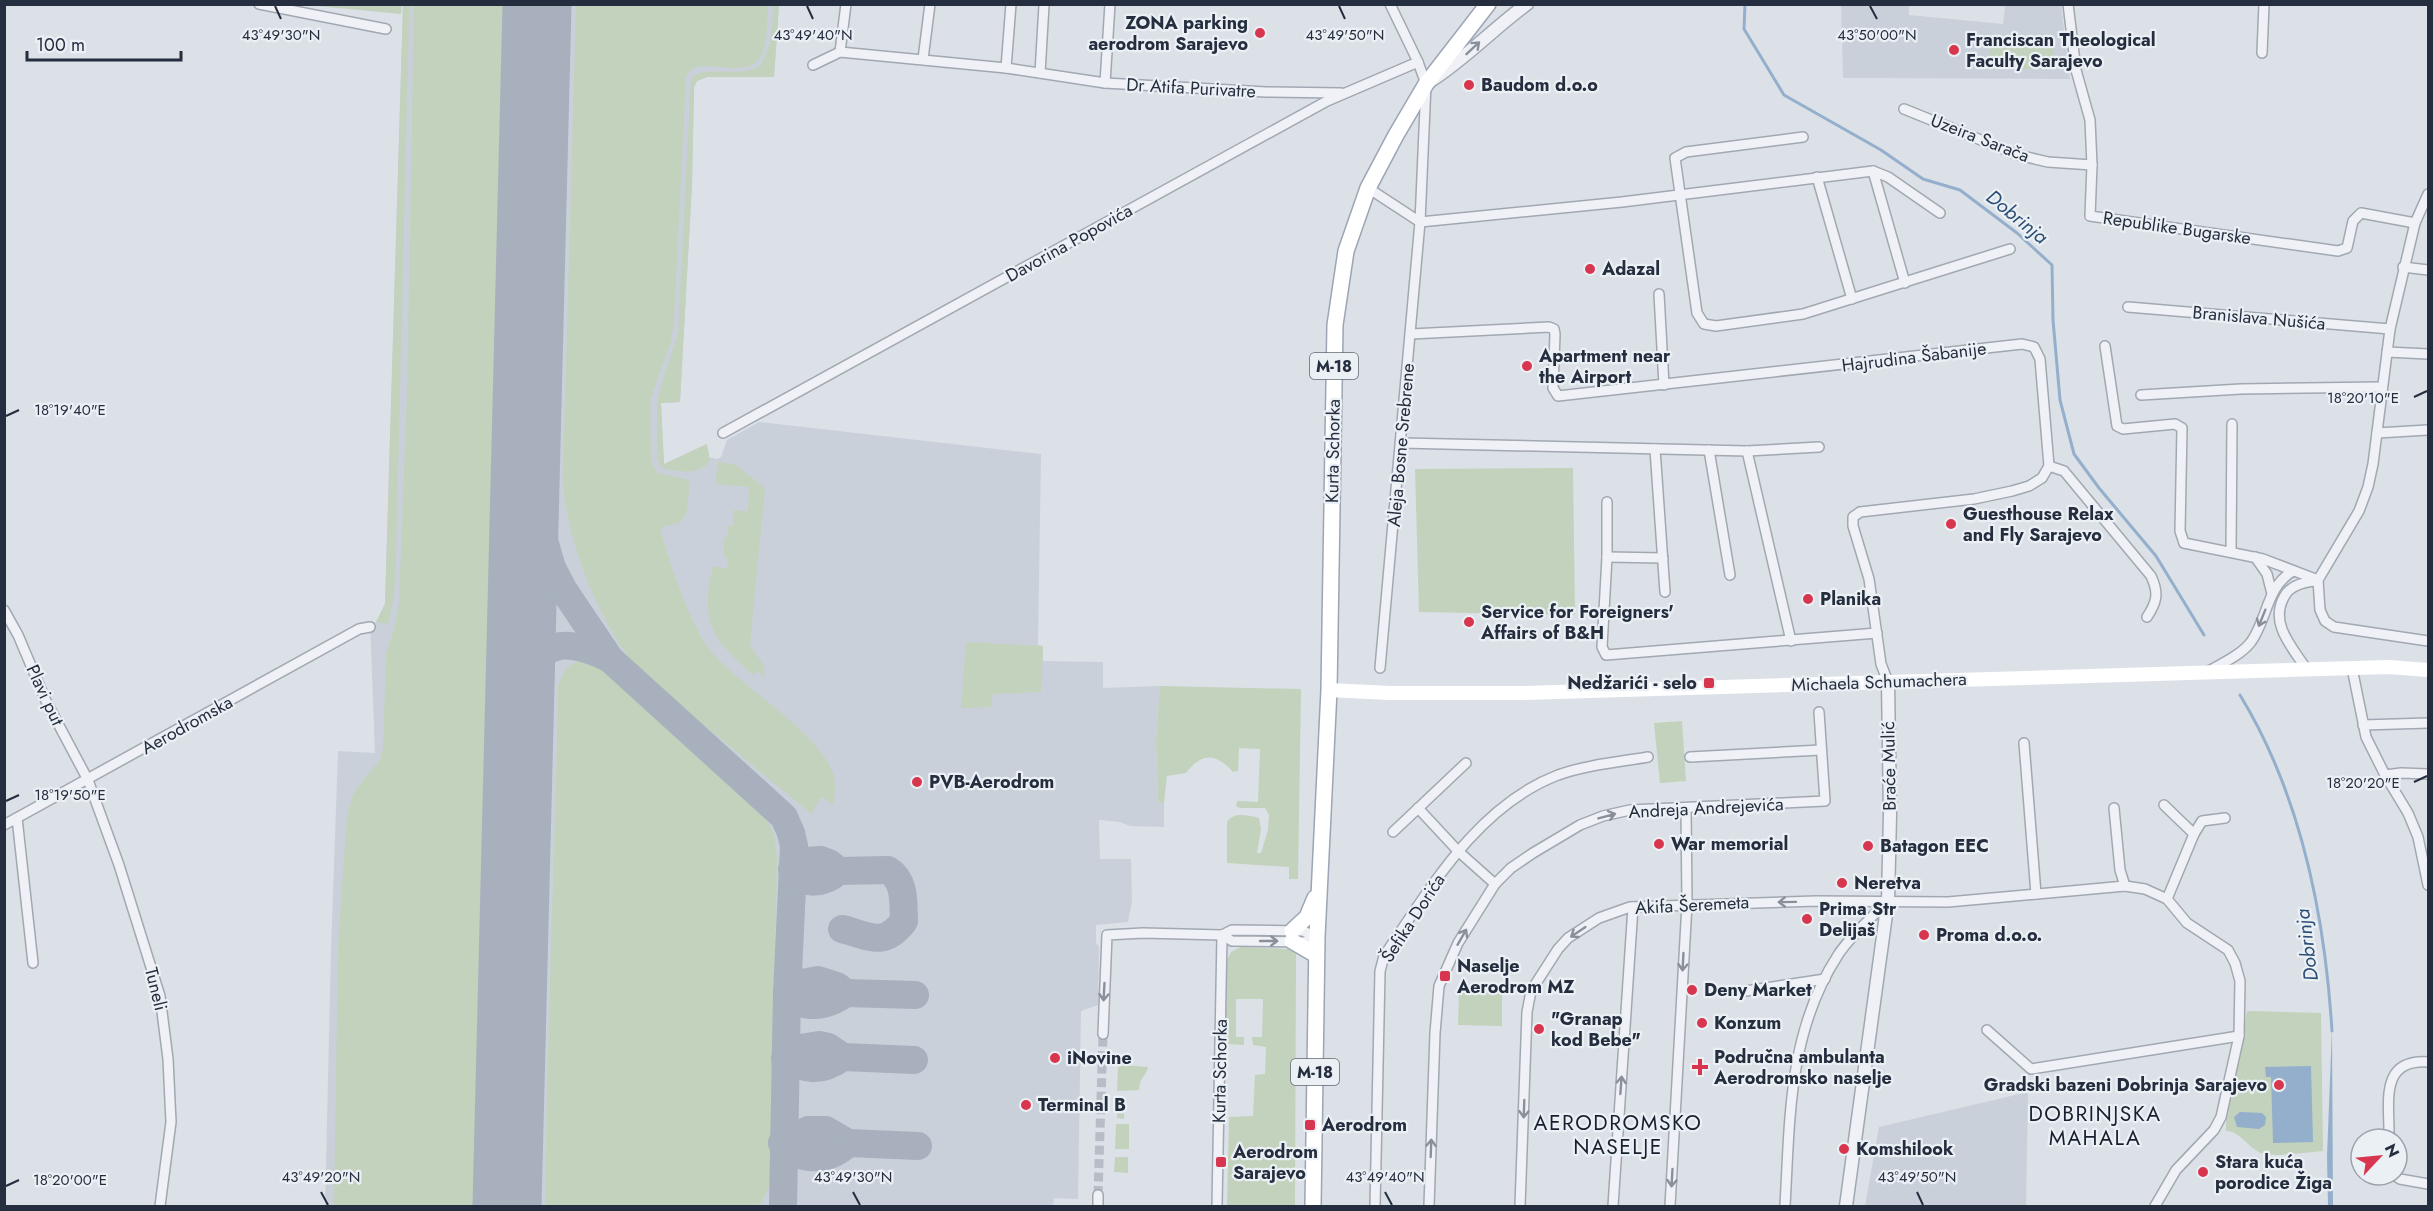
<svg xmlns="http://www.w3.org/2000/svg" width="2433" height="1211" font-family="Jost,sans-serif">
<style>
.built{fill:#cad0da}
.green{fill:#c2d2bc}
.water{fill:#94afcb}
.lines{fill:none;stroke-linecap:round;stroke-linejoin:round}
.stream{stroke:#94afcb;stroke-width:3}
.taxiway{stroke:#a8b0bd;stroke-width:28}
.runway{stroke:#a8b0bd;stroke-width:69}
.minor-tunnel{stroke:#b7bdc6;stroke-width:9;stroke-dasharray:9 4.5;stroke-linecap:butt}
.minor-casing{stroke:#a1a8b2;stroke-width:12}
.tertiary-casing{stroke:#a1a8b2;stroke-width:15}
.primary-casing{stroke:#9ba5b4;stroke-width:18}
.minor{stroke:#eff1f6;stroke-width:9}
.tertiary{stroke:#eff1f6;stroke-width:12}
.secondary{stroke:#fff;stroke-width:14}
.primary{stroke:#fff;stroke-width:15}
.oneway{stroke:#8a909a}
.ticks{fill:none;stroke:#252e3f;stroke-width:2}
.poi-dot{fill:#d8364f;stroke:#ebf0f5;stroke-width:2}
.labels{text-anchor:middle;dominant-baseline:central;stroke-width:4.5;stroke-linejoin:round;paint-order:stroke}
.shield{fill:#ebf0f5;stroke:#606876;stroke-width:1.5}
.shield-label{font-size:16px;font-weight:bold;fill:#252e3f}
.poi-label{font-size:18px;font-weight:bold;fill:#252e3f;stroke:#ebf0f5;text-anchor:start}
.street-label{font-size:18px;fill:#252e3f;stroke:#ebf0f5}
.water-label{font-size:20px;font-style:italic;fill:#2c4d76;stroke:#ebf0f5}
.quarter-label{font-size:21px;letter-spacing:1.5px;fill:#17202f;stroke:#ebf0f5}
.ticks-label{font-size:15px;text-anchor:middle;fill:#252e3f;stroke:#ebf0f5;stroke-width:4.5;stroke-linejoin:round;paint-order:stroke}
</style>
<rect width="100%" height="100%" fill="#dce1e8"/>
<g class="built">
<polygon points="403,5 779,5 774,77 707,77 697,81 694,87 692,185 680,402 661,403 664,464 707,444 708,457 717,459 721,457 727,440 759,422 1041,454 1038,645 1043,646 1043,661 1103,662 1103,688 1160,686 1156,741 1158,802 1164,803 1164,827 1130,826 1120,822 1099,820 1100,859 1131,859 1132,901 1128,922 1096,925 1096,943 1099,946 1098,1005 1081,1011 1078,1199 1054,1198 1053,1206 325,1206 331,950 338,751 375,753 370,622 376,622 385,604"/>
<polygon points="1841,5 1909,5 1909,15 2003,24 2005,7 2002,5 2061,5 2070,79 1843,78"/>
<polygon points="2028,1092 2026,1206 1865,1206 1879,1127"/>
</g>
<g class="green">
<polygon points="306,5 402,5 401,14"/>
<polygon points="403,5 409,5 409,22 396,562 394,597 388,624 376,622 385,604"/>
<polygon points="414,5 504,5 501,283 493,549 479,1206 334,1206 338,947 347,815 354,792 380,760 383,749 386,655 394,629 399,603 407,395"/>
<path d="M 576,5 L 768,5 C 767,19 768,37 763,51 C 751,87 700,50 686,76 L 674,322 L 671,341 L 650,401 L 651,461 L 657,473 L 686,479 L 690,482 L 687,512 L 680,522 L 660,528 C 669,562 688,619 708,647 C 736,686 824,733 834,777 C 836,787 835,795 833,805 L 821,797 L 812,814 C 774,783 736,752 699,721 C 678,704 654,686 636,666 C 598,622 564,534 563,476 Z"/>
<path d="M 774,5 L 779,5 L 774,77 L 707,77 L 697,81 L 694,87 L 692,185 L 680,402 L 661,403 L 664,464 L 707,444 L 710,460 C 702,475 681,472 666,469 L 661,467 L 657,456 L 657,405 L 660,389 L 678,333 L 691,79 C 704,63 741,80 761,65 L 770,43 Z"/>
<rect x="1990" y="36" width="64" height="33"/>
<path d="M 718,462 L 736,465 L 765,488 L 750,645 L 763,664 L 765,677 L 758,671 L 753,675 C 711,637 700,624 713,566 L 727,569 L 728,560 L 724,556 L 724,539 L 728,536 L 728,526 L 733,525 L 734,510 L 748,511 L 749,487 L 715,484 Z"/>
<polygon points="1573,468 1575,615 1419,612 1415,469"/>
<polygon points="966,642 1043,646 1041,692 993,694 991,707 961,708"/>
<path d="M 577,662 L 587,662 L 599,667 L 762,813 L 774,833 L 777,858 L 770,1185 L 759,1206 L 545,1206 C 547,1033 555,860 558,686 L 567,667 Z"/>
<path d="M 1160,686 L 1301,689 L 1298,879 L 1289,879 L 1289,867 L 1227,863 L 1227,822 C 1233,812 1248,815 1259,818 L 1261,829 L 1257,853 L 1261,853 L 1268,830 L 1269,815 L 1265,808 L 1240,808 L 1236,806 L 1237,801 L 1258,802 L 1260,749 L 1239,748 L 1238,771 L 1233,772 C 1216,753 1202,752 1186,773 L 1167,776 L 1164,803 L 1158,802 L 1156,741 Z"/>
<polygon points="1682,721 1686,781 1660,783 1654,723"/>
<polygon points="1241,947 1290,949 1296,954 1295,1206 1227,1206 1229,1117 1253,1116 1255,1075 1265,1074 1266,1047 1253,1045 1252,1037 1262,1037 1263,999 1236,999 1236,1037 1244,1037 1244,1045 1226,1044 1227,960 1231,952"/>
<polygon points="1459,990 1502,993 1502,1026 1458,1025"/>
<path d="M 2247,1011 L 2321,1013 L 2323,1151 C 2307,1152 2276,1158 2261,1153 C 2248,1148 2240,1131 2226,1131 L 2226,1109 L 2232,1098 Z"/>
<path d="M 1122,1065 L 1148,1067 C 1147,1075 1139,1078 1139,1090 L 1117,1091 L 1118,1067 Z"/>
<polygon points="1117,1098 1124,1098 1124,1119 1117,1118"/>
<polygon points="1116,1124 1129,1124 1129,1149 1115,1149"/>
<polygon points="1115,1157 1128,1157 1128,1173 1114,1172"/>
</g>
<g class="water">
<polygon points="2332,1029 2333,1206 2328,1206 2327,1156"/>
<polygon points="2311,1066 2313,1142 2273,1143 2271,1077 2266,1077 2265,1067"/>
<polygon points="2240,1112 2262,1113 2266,1117 2265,1125 2259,1129 2237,1127 2234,1117"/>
</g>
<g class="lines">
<g class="stream">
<polyline points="1745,4 1744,29 1784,95 1881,150 1923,179 1960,190 2017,233 2052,265 2053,320 2060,400 2074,454 2099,488 2156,556 2204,635"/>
<path d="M 2240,695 C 2301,795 2325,916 2332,1031"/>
</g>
<g class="taxiway">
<polyline points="525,475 552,568 563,589 610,659 784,817 791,833 794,846 787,993 783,1206"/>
<path d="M 520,688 C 539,639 566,637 610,659"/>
<path d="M 821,860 L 829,863 L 839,871 C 824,884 804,887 792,869 L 803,861 Z"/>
<path d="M 839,871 L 888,870 C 906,881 903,903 904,921 C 883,949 868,935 842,929"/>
<path d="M 818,980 L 837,986 L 846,993 C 829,1006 803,1012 787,993 L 797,984 Z"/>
<polyline points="846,993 915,995"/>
<path d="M 843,1057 C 822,1072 807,1071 785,1059 L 800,1048 L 819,1045 L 828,1047 L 843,1057 L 914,1060"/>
<path d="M 808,1130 L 826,1130 L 848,1143 C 829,1162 801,1162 782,1143 Z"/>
<polyline points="848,1143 918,1146"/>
</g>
<polyline class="runway" points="507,1206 537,4"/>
<polyline class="minor-tunnel" points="1098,1195 1103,1034"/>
<defs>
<g id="minor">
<polyline points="259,4 386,29"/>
<polyline points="2068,4 2076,70 2090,120 2092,165 2090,216 2338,251 2347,248 2353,221 2361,213 2415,223"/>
<polyline points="840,52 846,4"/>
<polyline points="2262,53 2264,4"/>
<polyline points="923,59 930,4"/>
<polyline points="813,65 840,52 1006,68 1105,83 1266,92 1341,93"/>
<polyline points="1006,68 1011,4"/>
<polyline points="1040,73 1044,5"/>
<polyline points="1105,83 1110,4"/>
<polyline points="1904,109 2018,155 2048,162 2092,165"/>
<polyline points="1803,137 1686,152 1675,158 1697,313 1704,324 1716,326 1803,314 2010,249"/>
<polyline points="1873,171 1905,283"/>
<polyline points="1817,177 1852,299"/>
<polyline points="1368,188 1420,222 1622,202 1873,171 1888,177 1940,213"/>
<polyline points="2428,194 2415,223 2390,329 2373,464 2368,487 2359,511 2318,580 2320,610 2325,621 2334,627 2428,641"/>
<polyline points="2403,267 2428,270"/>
<polyline points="1659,294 1664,385"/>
<polyline points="2128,307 2390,329"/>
<polyline points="1411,334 1549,327 1554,329 1555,334 1553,388 1558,396 2022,344 2034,347 2040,359 2049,466 2042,478 2029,486 2012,491 1974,499 1860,512 1853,517 1853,526 1869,579 1881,664 1888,682"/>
<polyline points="2105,346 2117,426 2123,429 2175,424 2182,428 2180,531 2184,543 2263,559 2318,580"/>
<polyline points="2387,352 2428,354"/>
<polyline points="2141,395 2241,389 2382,387"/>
<polyline points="723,433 1327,101 1418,62"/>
<polyline points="2377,433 2428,430"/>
<polyline points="1402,443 1747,451 1819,447"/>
<polyline points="1655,449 1665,592"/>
<polyline points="1709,450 1730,575"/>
<polyline points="1747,451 1791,641"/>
<path d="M 2049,466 L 2064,471 L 2151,576 C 2159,593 2157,602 2147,617"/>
<polyline points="1607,502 1607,557 1602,647 1606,655 1877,633"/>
<polyline points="2231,552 2232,424"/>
<polyline points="1607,557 1663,558"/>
<polyline points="2255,557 2267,574 2272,594"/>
<polyline points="4,610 18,635 46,701 88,780 119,865 160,996 168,1059 171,1122 160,1206"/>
<polyline points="1380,668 1420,222 1426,84 1418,62 1390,4"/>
<polyline points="2352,668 2366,737 2385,775 2408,813 2418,837 2428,885"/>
<path d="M 2307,670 C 2293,648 2269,624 2284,597 C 2290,585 2303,582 2316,581"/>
<path d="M 2209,671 C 2223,663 2242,654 2251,642 C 2268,618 2266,587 2293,571"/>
<polyline points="2363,725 2428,723"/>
<polyline points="2024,743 2036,894"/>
<polyline points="1690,757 1821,750"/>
<polyline points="2385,775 2401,773 2428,774"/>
<polyline points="2164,805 2194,834 2167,899"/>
<polyline points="1418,808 1458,851 1495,884"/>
<polyline points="2114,808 2120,870 2125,886"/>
<polyline points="17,818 33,963"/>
<polyline points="4,825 359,629 370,627"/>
<polyline points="1393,832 1466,763"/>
<polyline points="2194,834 2202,821 2225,818"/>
<polyline points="1222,935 1232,941 1304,942 1317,937"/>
<polyline points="1746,991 1825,979"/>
<polyline points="1987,1030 2031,1069 2239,1036"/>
<polyline points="1103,1034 1107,935 1143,933 1222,935 1232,930 1303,931 1317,937"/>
<path d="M 2389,1139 C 2390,1104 2378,1059 2428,1062"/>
<polyline points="2394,1175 2400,1179 2428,1184"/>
<polyline points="1098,1206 1098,1195"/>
<polyline points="1217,1206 1222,935"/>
<path d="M 1375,1206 L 1380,971 L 1384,956 C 1430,889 1477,806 1558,775 C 1586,765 1618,762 1648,757"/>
<polyline points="1429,1206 1435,1033 1439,986 1458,943 1495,884 1511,868 1533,853 1580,825 1603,816 1630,810 1825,801 1819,712"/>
<polyline points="1520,1206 1527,1012 1531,991 1558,949 1568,938 1599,918 1630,907 1816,901 1948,902 2125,886 2145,889 2167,899 2187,923 2228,950 2235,963 2240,981 2239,1036 2221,1117 2214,1130 2176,1170 2155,1206"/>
<polyline points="1613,1206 1633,907"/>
<polyline points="1670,1206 1687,904 1686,809"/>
<path d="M 1785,1206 C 1790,1118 1788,1032 1838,955 C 1851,935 1872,918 1888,900"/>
</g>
<g id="tertiary">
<path d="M 1432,80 C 1466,58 1494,28 1527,4"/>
<polyline points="1846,1206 1888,900 1890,815 1888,682"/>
</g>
<g id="primary">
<polyline points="1292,931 1307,917 1315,898"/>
<polyline points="1292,941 1316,955"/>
<polyline points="1313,1206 1317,937 1329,690 1335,325 1346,251 1368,188 1396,135 1426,84 1488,4"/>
</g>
</defs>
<use href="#minor" class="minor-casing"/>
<use href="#tertiary" class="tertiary-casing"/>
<use href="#primary" class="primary-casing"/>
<use href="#minor" class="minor"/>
<use href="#tertiary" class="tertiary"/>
<polyline class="secondary" points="1329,690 1390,693 1521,693 2389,667 2428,670"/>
<use href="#primary" class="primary"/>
</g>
<defs><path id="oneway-shaft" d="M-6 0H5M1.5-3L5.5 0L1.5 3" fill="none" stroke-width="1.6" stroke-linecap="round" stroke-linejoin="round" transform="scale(1.5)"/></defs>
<g class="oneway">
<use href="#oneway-shaft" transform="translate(1473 48) rotate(-43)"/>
<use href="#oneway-shaft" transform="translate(2262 618) rotate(112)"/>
<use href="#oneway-shaft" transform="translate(1607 816) rotate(-15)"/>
<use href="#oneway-shaft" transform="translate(1787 902) rotate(179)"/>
<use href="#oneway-shaft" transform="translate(1578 932) rotate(146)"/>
<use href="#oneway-shaft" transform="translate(1462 937) rotate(-60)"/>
<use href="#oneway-shaft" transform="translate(1269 941)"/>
<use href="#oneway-shaft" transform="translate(1683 962) rotate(93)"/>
<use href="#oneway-shaft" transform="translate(1104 992) rotate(93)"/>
<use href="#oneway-shaft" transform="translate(1621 1085) rotate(-86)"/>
<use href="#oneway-shaft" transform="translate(1524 1109) rotate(92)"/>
<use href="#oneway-shaft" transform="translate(1431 1148) rotate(-88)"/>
<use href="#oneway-shaft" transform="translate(1672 1178) rotate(93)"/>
</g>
<path class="ticks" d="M 275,6 L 281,19M 807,6 L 813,19M 1339,6 L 1345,19M 1870,6 L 1877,19M 2414,397 L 2427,391M 6,416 L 19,410M 2414,782 L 2427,776M 6,801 L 19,795M 6,1186 L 19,1180M 321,1192 L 328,1205M 853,1192 L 860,1205M 1385,1192 L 1392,1205M 1917,1192 L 1923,1205"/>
<g class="poi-dot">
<circle cx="1260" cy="33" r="6"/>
<circle cx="1954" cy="50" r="6"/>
<circle cx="1469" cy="85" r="6"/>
<circle cx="1590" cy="269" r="6"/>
<circle cx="1527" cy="366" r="6"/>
<circle cx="1951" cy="524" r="6"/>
<circle cx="1808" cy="599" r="6"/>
<circle cx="1469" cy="622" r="6"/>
<rect x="1703" y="677" width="12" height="12" rx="3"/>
<circle cx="917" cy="782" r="6"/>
<circle cx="1659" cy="844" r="6"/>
<circle cx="1868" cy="846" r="6"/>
<circle cx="1842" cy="883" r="6"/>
<circle cx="1807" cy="919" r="6"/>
<circle cx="1924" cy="935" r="6"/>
<rect x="1439" y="970" width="12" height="12" rx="3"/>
<circle cx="1692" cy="990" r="6"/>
<circle cx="1702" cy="1023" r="6"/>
<circle cx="1539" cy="1029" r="6"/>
<circle cx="1055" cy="1058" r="6"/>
<path d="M1697 1058h6v6h6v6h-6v6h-6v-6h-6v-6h6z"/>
<circle cx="2279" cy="1085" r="6"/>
<circle cx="1026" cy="1105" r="6"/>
<rect x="1304" y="1119" width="12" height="12" rx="3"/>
<circle cx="1844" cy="1149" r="6"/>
<rect x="1215" y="1156" width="12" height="12" rx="3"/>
<circle cx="2203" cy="1172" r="6"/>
</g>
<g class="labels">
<g class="shield">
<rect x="1310" y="353" width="48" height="26" rx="4.5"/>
<rect x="1291" y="1059" width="48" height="26" rx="4.5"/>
</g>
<g class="shield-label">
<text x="1334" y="366">M-18</text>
<text x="1315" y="1072">M-18</text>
</g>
<g class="poi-label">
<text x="1248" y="23" text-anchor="end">ZONA parking<tspan x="1248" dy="21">aerodrom Sarajevo</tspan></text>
<text x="1966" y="40">Franciscan Theological<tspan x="1966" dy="21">Faculty Sarajevo</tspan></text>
<text x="1481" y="85">Baudom d.o.o</text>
<text x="1602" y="269">Adazal</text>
<text x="1539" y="356">Apartment near<tspan x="1539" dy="21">the Airport</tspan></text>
<text x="1963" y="514">Guesthouse Relax<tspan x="1963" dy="21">and Fly Sarajevo</tspan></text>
<text x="1820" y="599">Planika</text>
<text x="1481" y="612">Service for Foreigners'<tspan x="1481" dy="21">Affairs of B&amp;H</tspan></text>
<text x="1697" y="683" text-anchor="end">Nedžarići - selo</text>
<text x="929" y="782">PVB-Aerodrom</text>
<text x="1671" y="844">War memorial</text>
<text x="1880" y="846">Batagon EEC</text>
<text x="1854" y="883">Neretva</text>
<text x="1819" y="909">Prima Str<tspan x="1819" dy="21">Delijaš</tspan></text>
<text x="1936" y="935">Proma d.o.o.</text>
<text x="1457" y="966">Naselje<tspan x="1457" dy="21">Aerodrom MZ</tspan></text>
<text x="1704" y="990">Deny Market</text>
<text x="1551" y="1019">"Granap<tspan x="1551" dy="21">kod Bebe"</tspan></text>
<text x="1714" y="1023">Konzum</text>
<text x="1714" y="1057">Područna ambulanta<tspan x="1714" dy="21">Aerodromsko naselje</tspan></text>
<text x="1067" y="1058">iNovine</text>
<text x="2267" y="1085" text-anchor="end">Gradski bazeni Dobrinja Sarajevo</text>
<text x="1038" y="1105">Terminal B</text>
<text x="1322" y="1125">Aerodrom</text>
<text x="1856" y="1149">Komshilook</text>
<text x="1233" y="1152">Aerodrom<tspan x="1233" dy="21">Sarajevo</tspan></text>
<text x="2215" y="1162">Stara kuća<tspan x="2215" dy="21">porodice Žiga</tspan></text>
</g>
<g class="street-label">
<text transform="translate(1191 88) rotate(3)">Dr Atifa Purivatre</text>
<text transform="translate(1980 138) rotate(21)">Uzeira Sarača</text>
<text transform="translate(2177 228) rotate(8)">Republike Bugarske</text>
<text transform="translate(1069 243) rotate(-29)">Davorina Popovića</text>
<text transform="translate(2259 318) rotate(5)">Branislava Nušića</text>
<text transform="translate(1914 357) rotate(-7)">Hajrudina Šabanije</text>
<text transform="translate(1401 445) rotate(-85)">Aleja Bosne Srebrene</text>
<text transform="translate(1333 451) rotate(-89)">Kurta Schorka</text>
<text transform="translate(1879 682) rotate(-2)">Michaela Schumachera</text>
<text transform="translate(45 695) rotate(65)">Plavi put</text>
<text transform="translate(187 725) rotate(-29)">Aerodromska</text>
<text transform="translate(1889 766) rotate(-91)">Braće Mulić</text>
<text transform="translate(1706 808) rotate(-3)">Andreja Andrejevića</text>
<text transform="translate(1692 905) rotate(-3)">Akifa Šeremeta</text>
<text transform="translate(1413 918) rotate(-57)">Šefika Dorića</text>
<text transform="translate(156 989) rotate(76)">Tuneli</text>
<text transform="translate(1220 1071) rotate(-89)">Kurta Schorka</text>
</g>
<g class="water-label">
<text transform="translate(2017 217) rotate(39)">Dobrinja</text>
<text transform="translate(2307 945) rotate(-97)">Dobrinja</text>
</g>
<g class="quarter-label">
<text x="2095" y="1114">DOBRINJSKA<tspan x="2095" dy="24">MAHALA</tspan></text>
<text x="1618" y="1123">AERODROMSKO<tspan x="1618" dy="24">NASELJE</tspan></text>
</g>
</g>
<g class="ticks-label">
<text x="281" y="40">43°49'30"N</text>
<text x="813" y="40">43°49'40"N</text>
<text x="1345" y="40">43°49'50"N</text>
<text x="1877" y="40">43°50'00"N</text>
<text x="2363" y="403">18°20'10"E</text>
<text x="70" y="415">18°19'40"E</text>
<text x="2363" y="788">18°20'20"E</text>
<text x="70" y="800">18°19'50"E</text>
<text x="321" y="1182">43°49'20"N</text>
<text x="853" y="1182">43°49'30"N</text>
<text x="1385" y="1182">43°49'40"N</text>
<text x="1917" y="1182">43°49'50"N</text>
<text x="70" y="1185">18°20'00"E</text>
</g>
<rect width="2433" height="1211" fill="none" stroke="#252e3f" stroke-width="12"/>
<g transform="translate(2379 1157) rotate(64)"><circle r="28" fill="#ebf0f5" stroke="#9ca2ac" stroke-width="1.5"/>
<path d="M0-4.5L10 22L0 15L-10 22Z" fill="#d8364f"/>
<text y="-9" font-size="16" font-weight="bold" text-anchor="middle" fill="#252e3f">N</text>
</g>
<path d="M27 51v9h154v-9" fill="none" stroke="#252e3f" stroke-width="3"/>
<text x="36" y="51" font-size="18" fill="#252e3f" stroke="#ebf0f5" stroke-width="4.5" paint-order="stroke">100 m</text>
</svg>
